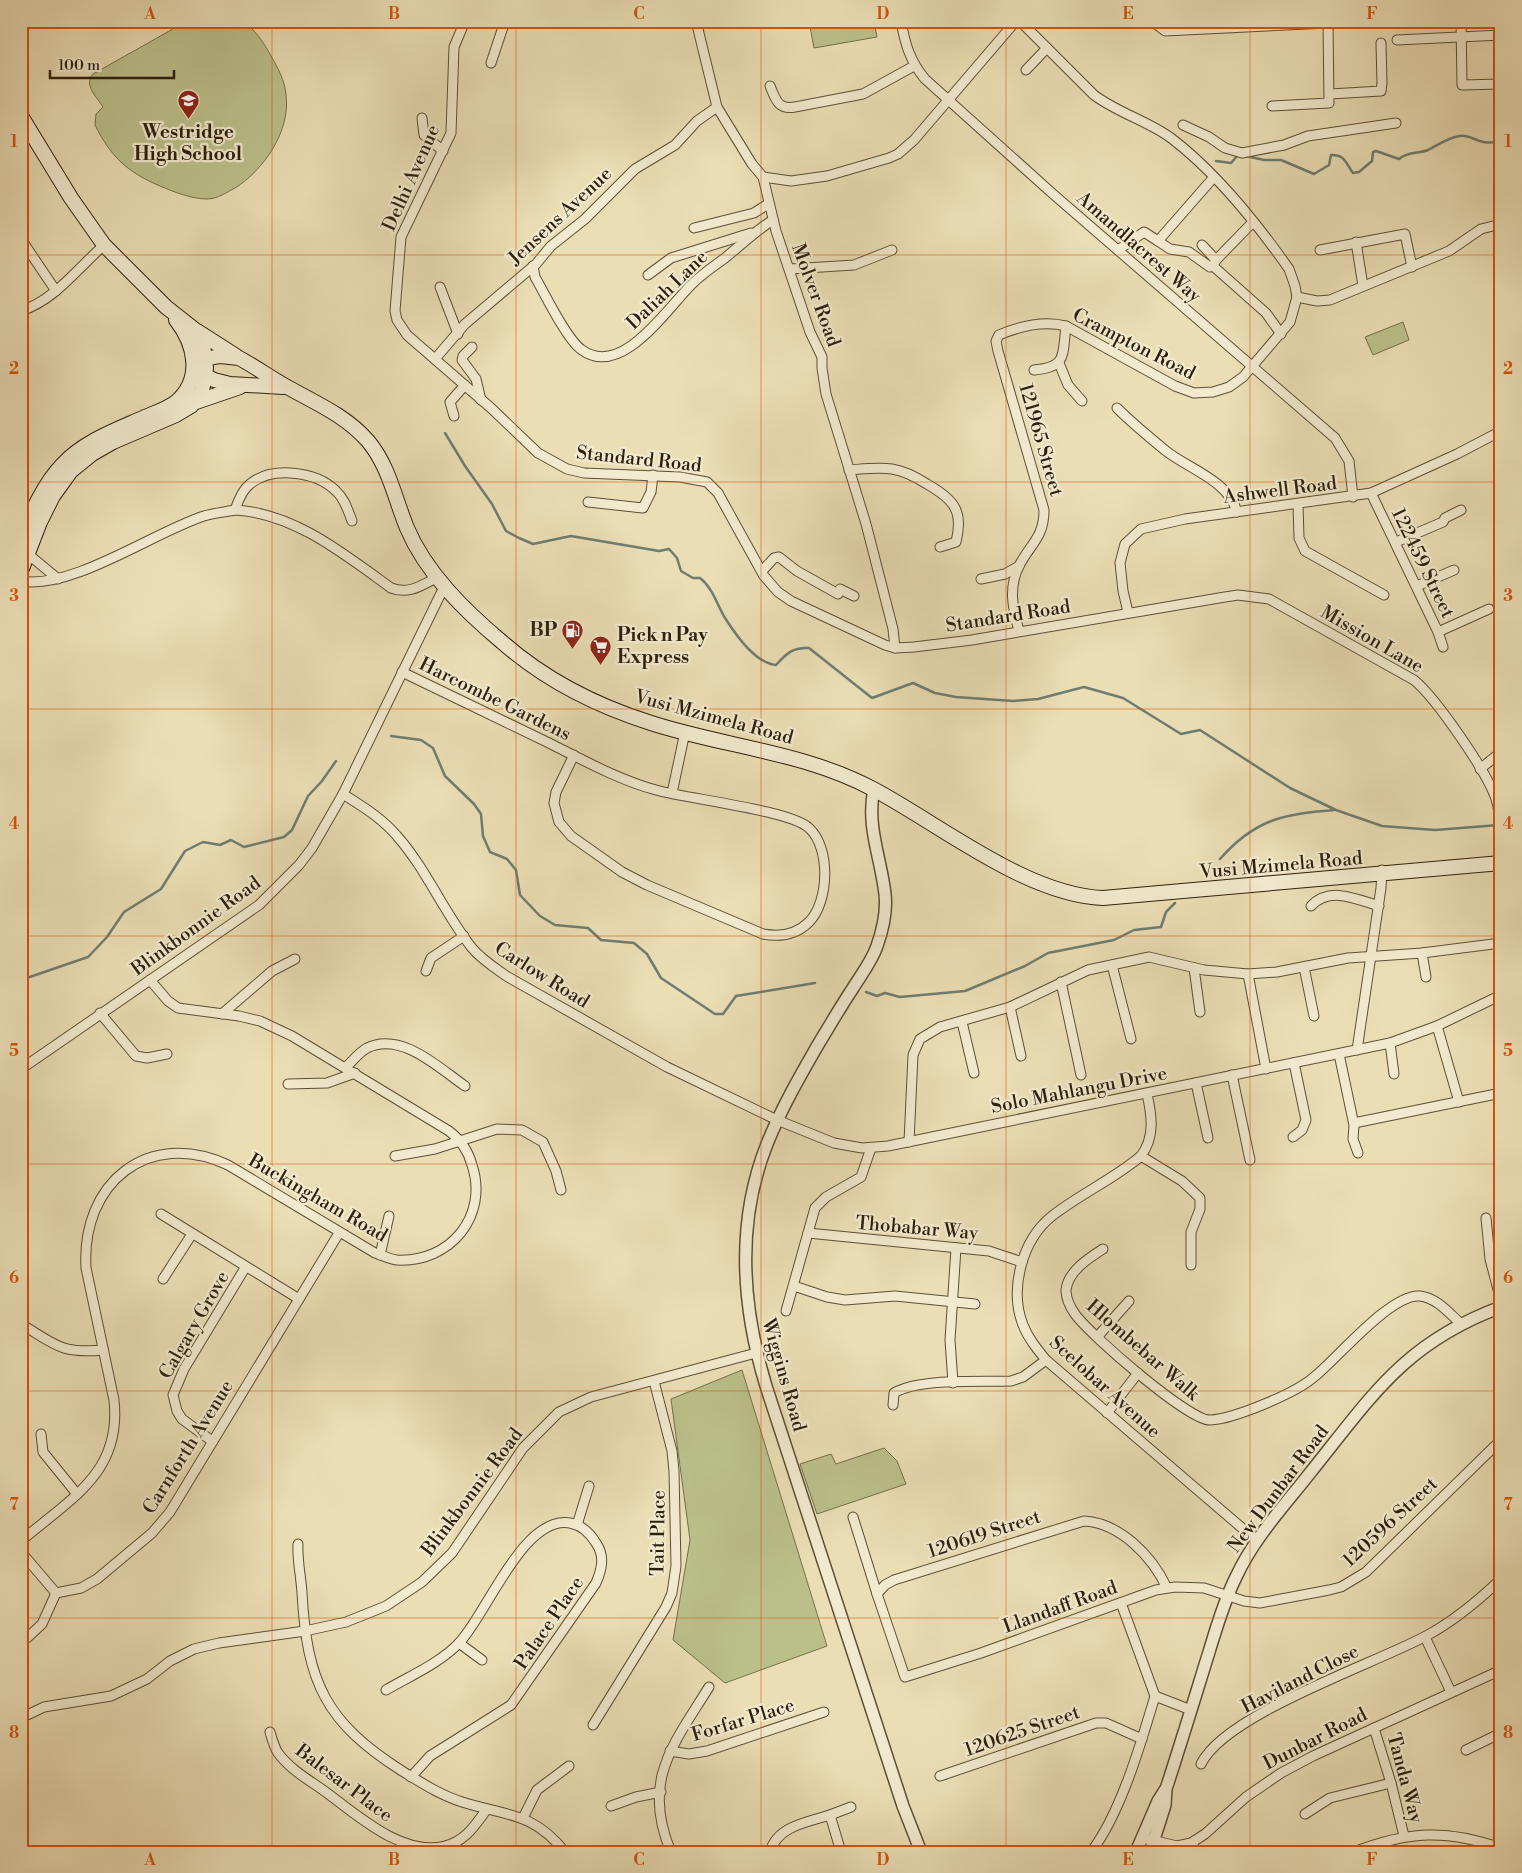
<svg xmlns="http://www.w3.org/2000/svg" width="1522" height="1873" font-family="'Libre Bodoni',serif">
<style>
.green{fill:#bbc08b;stroke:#74704c}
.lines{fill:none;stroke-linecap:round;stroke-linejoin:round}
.stream{stroke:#6e7d72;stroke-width:2.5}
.minor-casing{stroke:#5c4f37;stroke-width:11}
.tertiary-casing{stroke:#5c4f37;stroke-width:14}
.secondary-casing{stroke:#2d1f0d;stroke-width:16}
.minor{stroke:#f2eacf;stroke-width:9}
.tertiary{stroke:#f2eacf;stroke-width:11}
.secondary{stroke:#f2eacf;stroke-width:14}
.grid{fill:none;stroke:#d5530c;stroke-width:1;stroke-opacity:0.55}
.labels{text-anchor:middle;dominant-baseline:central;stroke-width:4.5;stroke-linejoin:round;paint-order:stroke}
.poi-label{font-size:19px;font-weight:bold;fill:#2d1f0d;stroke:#f2eacf}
.street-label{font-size:19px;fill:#2d1f0d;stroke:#f2eacf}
.neatline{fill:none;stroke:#d5530c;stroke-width:2}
.grid-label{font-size:16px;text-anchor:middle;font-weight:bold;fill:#d5530c}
</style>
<rect width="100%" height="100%" fill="#ebdeb5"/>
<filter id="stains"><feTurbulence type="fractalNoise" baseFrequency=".004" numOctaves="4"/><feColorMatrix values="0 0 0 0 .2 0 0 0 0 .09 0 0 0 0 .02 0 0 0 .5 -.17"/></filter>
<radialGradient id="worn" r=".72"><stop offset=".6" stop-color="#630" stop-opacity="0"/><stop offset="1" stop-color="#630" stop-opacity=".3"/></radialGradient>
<g class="green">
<path d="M 187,21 L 242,21 C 255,29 264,43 271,56 C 278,68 285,81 286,95 C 291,130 264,170 235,188 C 227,192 218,199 207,199 C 192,199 174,192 160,186 C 127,172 111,157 95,125 L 96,114 L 103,107 C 97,97 83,85 93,74 Z"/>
<polygon points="809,21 874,21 877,37 814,48"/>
<polygon points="1403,322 1409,340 1373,355 1365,337"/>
<polygon points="742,1370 827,1646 725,1683 673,1640 690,1540 671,1399"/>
<polygon points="884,1448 897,1461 906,1484 817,1514 800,1464 831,1454 836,1464"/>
</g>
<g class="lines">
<g class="stream">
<path d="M 1246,156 L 1264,160 L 1281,160 L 1314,174 L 1329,165 L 1331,155 C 1345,154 1346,164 1353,173 L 1359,172 L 1372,161 L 1373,152 L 1376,151 L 1399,159 C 1408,151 1419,154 1428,150 C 1438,145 1449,137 1460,136 C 1473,134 1478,147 1501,141"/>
<polyline points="1216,161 1231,163 1238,155"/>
<path d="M 445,433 L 465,466 L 492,504 L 506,531 L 519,538 L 533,544 L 571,536 L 659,551 L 669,549 L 677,558 L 681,571 L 693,578 L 700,578 C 713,588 717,605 725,618 C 736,635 755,663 776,665 C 787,653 793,647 809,648 L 872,698 L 913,683 L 935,693 L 956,697 L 1013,701 L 1038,699 L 1084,687 L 1123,698 L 1181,734 L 1200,730 L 1290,788 L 1336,810 L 1382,826 L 1435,830 L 1499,825"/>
<polyline points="391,736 421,740 433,748 445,776 474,804 481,814 483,836 490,852 507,859 516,870 520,895 540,916 555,925 588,928 601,940 634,943 647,954 661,978 715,1014 723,1014 736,996 815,983"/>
<path d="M 1220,859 C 1255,819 1284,814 1334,810"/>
<polyline points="21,980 88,957 107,937 124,912 161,889 185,851 203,842 220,845 231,840 244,847 284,837 292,830 308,796 322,781 336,761"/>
<polyline points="866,992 877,996 885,993 900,997 965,991 1025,966 1048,953 1114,940 1134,930 1161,927 1166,912 1175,903"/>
</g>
<defs>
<g id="minor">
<path d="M 465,21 L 454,47 L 451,133 L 401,237 L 395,311 L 397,320 L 407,335 L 491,408 L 538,453 L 567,469 L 584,473 L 680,477 L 707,482 L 718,493 L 764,576 L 778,592 L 791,601 L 885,645 L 895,648 L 914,647 L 972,640 L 1225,597 L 1238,595 L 1269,599 L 1414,680 C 1436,698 1487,772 1496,799 C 1501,814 1500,832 1501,848"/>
<polyline points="696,21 717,107 752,164 763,177 776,231 810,332 822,357 822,368 826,394 866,524 893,629 895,648"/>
<path d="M 901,21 C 905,44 910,61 925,79 L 1053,194 L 1335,438 L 1349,461 L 1353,497"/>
<polyline points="1152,21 1165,31 1328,23 1329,103 1272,106"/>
<polyline points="1461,21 1462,85 1501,84"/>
<polyline points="1397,40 1501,35"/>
<polyline points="491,63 503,27 507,21"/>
<polyline points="1026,70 1047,48"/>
<path d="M 770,86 C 776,100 778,110 795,107 L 863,94 L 914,66"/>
<polyline points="1330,94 1381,91 1382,83 1381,43"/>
<polyline points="422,118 424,135 443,151"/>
<polyline points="1183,125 1209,137 1225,148 1242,153 1284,145 1308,136 1396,123"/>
<polyline points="763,177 791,181 827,176 889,158 898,154 914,140 1016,21"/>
<polyline points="1252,223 1216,260 1213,266 1266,313 1281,334"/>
<polyline points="694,228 754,213 768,204"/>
<polyline points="21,239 56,291"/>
<polyline points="1158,241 1170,249 1189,252 1210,267 1213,266"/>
<polyline points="1356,242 1363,286"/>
<polyline points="1202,245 1216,260"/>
<polyline points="1118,250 1144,232 1158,241 1214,177"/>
<polyline points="1320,250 1405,234 1412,267"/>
<path d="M 533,266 L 535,277 C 545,294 567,340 582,350 C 622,379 668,307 692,284 C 702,274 714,266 725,258 C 741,245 755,231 773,220"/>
<polyline points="790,269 854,265 892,250"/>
<polyline points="648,275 671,258 751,233"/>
<polyline points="440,287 458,334"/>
<polyline points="1297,297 1317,301 1330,300 1449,251 1481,229 1501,224"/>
<path d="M 21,311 C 55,300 78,268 104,245"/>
<polyline points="472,347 463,356 462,360 476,379 481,400"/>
<polyline points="435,359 465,324 536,264 551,246 585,219 635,169 675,145 697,121 717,107"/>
<polyline points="1059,363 1068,385 1082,401"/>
<path d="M 1034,370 C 1068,367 1062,355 1066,326"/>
<path d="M 1117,408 C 1132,423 1149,437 1166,451 C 1189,469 1229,481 1237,512"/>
<polyline points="454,416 450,402 465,385"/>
<path d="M 849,470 C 863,469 878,467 892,469 C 905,471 916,477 927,484 C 953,499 964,510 956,542 L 940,547"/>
<polyline points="1371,493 1438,632 1443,647"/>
<polyline points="588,502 643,508 651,492 653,475"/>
<polyline points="1298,505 1299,538 1305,551 1384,595"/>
<path d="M 235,510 C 294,513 344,554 391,588 C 409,595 422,585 438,577"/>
<polyline points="1396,542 1443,522 1445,518 1461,510"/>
<polyline points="28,554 58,579"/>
<polyline points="762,571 774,558 779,557 797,571 838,594 840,589 854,596"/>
<polyline points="981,579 1005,574 1019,566"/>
<path d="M 21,581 C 72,590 154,532 204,516 C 214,513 225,512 235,510 C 238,501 242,490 250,484 C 272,466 316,471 336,491 C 345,499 348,511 352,521"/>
<polyline points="1417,586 1454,570"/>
<polyline points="1128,612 1123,591 1120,563 1125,544 1141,529 1185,519 1371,493 1457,454 1501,431"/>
<path d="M 1019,631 C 1013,609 1008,588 1019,566 C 1030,544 1044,538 1044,510 L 998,351 L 996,341 L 999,335 C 1020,326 1043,320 1066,326 L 1175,386 L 1194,393 L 1213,392 L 1229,387 L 1243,377 L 1290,322 L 1297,297 L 1295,286 L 1289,269 C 1256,222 1217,173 1171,138 C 1148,121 1118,113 1094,95 L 1020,21"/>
<polyline points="1438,632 1489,609"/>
<path d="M 402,672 C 451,696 500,719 549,743 C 583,760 619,780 656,790 C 688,799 789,810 809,828 C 831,848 829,902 809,922 C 796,935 779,937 763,934 L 647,885 L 622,872 L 571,836 L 559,822 L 554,803 L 556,792 L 574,755"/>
<polyline points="1480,769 1501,752"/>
<polyline points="672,793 685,732"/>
<path d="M 343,794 C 362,806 382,818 397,836 C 427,870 444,913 472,948 C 482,960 495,968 508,977 L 667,1067 L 777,1120 L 834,1143 L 862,1148 L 888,1146 L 1390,1043 L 1437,1026 L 1501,995"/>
<path d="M 1311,906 C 1330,886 1356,899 1379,906"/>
<polyline points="1422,953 1426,977"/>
<polyline points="1112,965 1131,1039"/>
<polyline points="1304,967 1314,1016"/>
<polyline points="1194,968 1200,1012"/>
<polyline points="426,971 431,958 464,936"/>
<polyline points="1248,974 1266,1069"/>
<polyline points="1061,982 1081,1075"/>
<polyline points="1010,1007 1021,1056"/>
<polyline points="100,1013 136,1056 147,1058 167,1054"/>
<polyline points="222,1014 272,971 295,959"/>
<polyline points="962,1022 974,1073"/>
<polyline points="1437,1026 1459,1102"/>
<polyline points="1390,1043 1394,1074"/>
<polyline points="1357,1050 1381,888 1382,870"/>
<polyline points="1339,1054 1354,1125 1353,1139 1358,1153"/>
<path d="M 346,1067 C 353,1061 358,1053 367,1048 C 401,1031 439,1068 465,1086"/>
<polyline points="21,1069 259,905 299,865 312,848 343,794 445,585"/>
<polyline points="1232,1075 1250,1160"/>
<polyline points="1196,1083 1208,1138"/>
<polyline points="288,1084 327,1083 355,1073"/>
<path d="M 1147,1094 C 1152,1116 1155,1137 1141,1156 C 1114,1179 1080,1194 1052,1216 C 1022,1240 1009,1289 1023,1325 C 1028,1338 1037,1349 1046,1360 L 1256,1540"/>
<polyline points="1354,1123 1501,1093"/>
<polyline points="1293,1137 1302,1130 1306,1120 1294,1063"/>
<polyline points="909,1142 913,1055 920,1039 940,1027 1010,1007 1088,970 1149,957 1204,970 1248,974 1277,972 1348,958 1422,953 1501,943"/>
<polyline points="395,1156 435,1149 497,1129 522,1130 543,1142 556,1171 561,1190"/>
<polyline points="1141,1156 1182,1181 1200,1198 1200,1209 1191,1232 1191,1265"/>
<polyline points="161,1214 299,1299"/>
<polyline points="1486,1218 1490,1259 1501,1301"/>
<polyline points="808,1233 989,1251 1022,1262"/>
<path d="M 1103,1249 C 1089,1258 1068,1271 1066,1290 C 1066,1298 1070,1307 1075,1314 C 1089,1334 1189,1421 1210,1420 C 1234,1419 1296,1393 1314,1377 C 1337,1359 1391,1293 1420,1296 C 1437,1298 1449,1313 1460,1323"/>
<polyline points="380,1255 389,1216"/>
<polyline points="163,1279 192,1234"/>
<polyline points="794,1286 827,1297 845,1300 895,1296 975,1304"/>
<polyline points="786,1311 815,1208 826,1197 861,1177 871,1148"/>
<path d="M 21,1324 C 56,1345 61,1354 103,1350"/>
<polyline points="1098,1336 1129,1301"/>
<polyline points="953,1383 950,1340 956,1248"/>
<path d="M 893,1405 L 894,1393 C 919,1378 980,1382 1011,1381 L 1023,1377 L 1046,1360"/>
<polyline points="1107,1413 1138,1373"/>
<polyline points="41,1434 43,1452 77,1494"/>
<polyline points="212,1441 182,1419 177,1411 173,1395 184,1369 245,1268"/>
<polyline points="853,1517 877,1594"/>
<polyline points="577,1525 589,1486"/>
<path d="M 21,1541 C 70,1499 122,1473 114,1400 L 86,1268 C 81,1183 148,1128 228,1165 L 375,1253 C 382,1255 389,1259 397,1260 C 450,1263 489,1216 472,1165 C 468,1150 461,1140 449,1131 L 292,1036 L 260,1021 L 239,1016 L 178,1008 L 168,1001 L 150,980"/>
<path d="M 298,1544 C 297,1560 301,1576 302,1593 C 307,1682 325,1722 402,1771 C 422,1783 440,1795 462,1802 C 507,1816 533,1812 565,1852"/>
<polyline points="21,1552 56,1593 81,1588 97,1579 152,1533 170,1512 339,1233"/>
<path d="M 1167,1588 C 1152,1556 1120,1523 1084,1521 L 894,1580 L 885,1585 L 877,1594 L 905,1677 L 981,1653 L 1156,1590 L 1175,1587 L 1204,1588 L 1244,1601 L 1260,1603 L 1329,1590 L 1341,1587 L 1366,1572 L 1501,1440"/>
<polyline points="1121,1603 1155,1696 1191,1710"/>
<polyline points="1425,1637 1451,1692"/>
<polyline points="27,1638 42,1624 56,1593"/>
<polyline points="459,1643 482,1660"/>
<path d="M 386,1690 C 410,1676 440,1663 459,1643 C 487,1614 523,1515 570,1523 C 581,1525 590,1533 596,1543 C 605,1556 602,1569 596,1583 L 511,1705 L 430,1756 L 411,1777"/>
<polyline points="21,1718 44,1707 111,1696 147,1679 170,1661 194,1649 219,1643 305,1631 346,1622 386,1606 422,1582 452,1553 523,1448 559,1412 591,1397 756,1353"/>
<polyline points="593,1725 666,1607 672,1593 676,1566 674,1471 672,1451 654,1381"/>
<polyline points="1374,1728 1391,1783 1404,1836"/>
<path d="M 270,1732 C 272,1739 274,1747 278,1753 C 290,1769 307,1779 323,1790 C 355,1813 401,1857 445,1846 C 466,1841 475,1825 487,1809"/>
<polyline points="1466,1750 1501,1733"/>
<polyline points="670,1751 689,1754 707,1751 824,1712"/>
<path d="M 1201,1764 C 1225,1714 1374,1664 1426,1636 C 1454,1621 1478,1601 1501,1579"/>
<polyline points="940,1776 1096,1723 1106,1723 1142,1739"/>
<polyline points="611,1806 636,1797 661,1792"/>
<polyline points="1305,1814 1330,1798 1391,1783"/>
<polyline points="830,1815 851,1807"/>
<polyline points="523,1818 537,1790 569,1766"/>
<polyline points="1147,1839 1177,1846 1191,1843 1205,1834 1246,1797 1281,1773 1313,1756 1501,1670"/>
<polyline points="1191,1843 1198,1852"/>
<path d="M 671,1852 C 641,1781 673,1745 709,1687"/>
<path d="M 770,1852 C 777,1826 808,1822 830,1815 L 841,1852"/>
<path d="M 1091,1852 C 1121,1813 1141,1743 1155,1696"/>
<path d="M 1354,1852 C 1408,1831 1446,1829 1501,1848"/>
</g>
<g id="tertiary">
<path d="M 874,789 C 866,826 881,858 885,894 C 887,911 883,929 877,946 C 872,961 861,975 853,988 C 841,1006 830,1025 819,1043 C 800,1076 781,1109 767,1144 C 736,1222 742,1307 766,1386 L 903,1806 L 921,1852"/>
<polyline points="1136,1852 1158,1801 1165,1790"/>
<path d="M 1150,1852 L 1165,1805 L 1166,1789 C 1181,1743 1195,1697 1209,1652 C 1217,1626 1224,1601 1236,1577 C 1254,1538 1284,1506 1310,1473 C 1372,1396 1404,1343 1501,1307"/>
</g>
<g id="secondary">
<polyline points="21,116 71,198 104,245 166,307 194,329 203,344 206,368 202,391 191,406 176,415 113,442 92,454 71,471 53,496 40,522 21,571"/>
<polyline points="197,331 236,356"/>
<path d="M 194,361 L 220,356 L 239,358 C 256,367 272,379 289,388 C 318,404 346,416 368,441 C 389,466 395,499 407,528 C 426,573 465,611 502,642 C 544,679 597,706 651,723 C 725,747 805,752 875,790 C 942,826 1027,895 1103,898 L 1501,863"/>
<polyline points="198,372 214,380 230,384 283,387"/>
<polyline points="196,402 240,387"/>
<path d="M 21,538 C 32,512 43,485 62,465 C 84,441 116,430 145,417 C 154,413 167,409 176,402 C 203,379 195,344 176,320"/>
</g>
</defs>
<use href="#minor" class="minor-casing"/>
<use href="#tertiary" class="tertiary-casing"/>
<use href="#secondary" class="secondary-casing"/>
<use href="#minor" class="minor"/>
<use href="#tertiary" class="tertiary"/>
<use href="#secondary" class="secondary"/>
</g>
<path class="grid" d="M 272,21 L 272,1852M 516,21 L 516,1852M 761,21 L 761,1852M 1006,21 L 1006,1852M 1250,21 L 1250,1852M 21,255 L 1501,255M 21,482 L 1501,482M 21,709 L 1501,709M 21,936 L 1501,936M 21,1164 L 1501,1164M 21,1391 L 1501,1391M 21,1618 L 1501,1618"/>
<defs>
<symbol id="school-pin" viewBox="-11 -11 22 30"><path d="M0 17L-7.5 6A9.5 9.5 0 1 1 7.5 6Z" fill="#8f2418" stroke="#f2eacf"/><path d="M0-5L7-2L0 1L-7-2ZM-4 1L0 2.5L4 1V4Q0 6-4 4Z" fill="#fff"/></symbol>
<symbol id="fuel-pin" viewBox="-11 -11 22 30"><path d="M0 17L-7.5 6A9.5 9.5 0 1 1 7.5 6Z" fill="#8f2418" stroke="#f2eacf"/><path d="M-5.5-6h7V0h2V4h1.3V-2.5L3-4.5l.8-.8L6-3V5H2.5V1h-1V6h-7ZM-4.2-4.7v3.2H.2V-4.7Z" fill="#fff"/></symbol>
<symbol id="supermarket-pin" viewBox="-11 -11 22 30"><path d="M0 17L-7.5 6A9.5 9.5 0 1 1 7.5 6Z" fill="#8f2418" stroke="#f2eacf"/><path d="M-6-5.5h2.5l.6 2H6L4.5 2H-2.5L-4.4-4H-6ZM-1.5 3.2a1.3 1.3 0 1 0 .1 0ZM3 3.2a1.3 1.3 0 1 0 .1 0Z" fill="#fff"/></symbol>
</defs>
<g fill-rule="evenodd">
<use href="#school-pin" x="176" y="88" width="25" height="34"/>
<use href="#fuel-pin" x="560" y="618" width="25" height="34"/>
<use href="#supermarket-pin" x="588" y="634" width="25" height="34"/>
</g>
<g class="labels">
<g class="poi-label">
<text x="188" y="132">Westridge<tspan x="188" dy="22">High School</tspan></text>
<text x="557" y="630" text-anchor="end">BP</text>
<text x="617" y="635" text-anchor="start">Pick n Pay<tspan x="617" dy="22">Express</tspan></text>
</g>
<g class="street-label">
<text transform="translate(411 178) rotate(-66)">Delhi Avenue</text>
<text transform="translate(560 216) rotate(-43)">Jensens Avenue</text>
<text transform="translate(1139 247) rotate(41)">Amandlacrest Way</text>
<text transform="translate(667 290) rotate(-44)">Daliah Lane</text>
<text transform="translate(816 295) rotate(70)">Molver Road</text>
<text transform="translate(1134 344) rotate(27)">Crampton Road</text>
<text transform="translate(1041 440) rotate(74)">121965 Street</text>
<text transform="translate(639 459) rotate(6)">Standard Road</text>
<text transform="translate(1280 490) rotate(-7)">Ashwell Road</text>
<text transform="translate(1423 563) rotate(64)">122459 Street</text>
<text transform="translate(1008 616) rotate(-9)">Standard Road</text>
<text transform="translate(1372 639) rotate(30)">Mission Lane</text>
<text transform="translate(495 699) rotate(26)">Harcombe Gardens</text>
<text transform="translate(714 717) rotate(15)">Vusi Mzimela Road</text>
<text transform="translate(1281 865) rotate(-5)">Vusi Mzimela Road</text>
<text transform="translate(196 926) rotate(-36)">Blinkbonnie Road</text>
<text transform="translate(542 975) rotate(32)">Carlow Road</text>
<text transform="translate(1079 1090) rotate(-11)">Solo Mahlangu Drive</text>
<text transform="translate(318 1198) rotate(30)">Buckingham Road</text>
<text transform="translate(917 1228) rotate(5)">Thobabar Way</text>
<text transform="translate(194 1325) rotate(-60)">Calgary Grove</text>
<text transform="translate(1143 1350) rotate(41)">Hlombebar Walk</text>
<text transform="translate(784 1375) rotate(74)">Wiggins Road</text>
<text transform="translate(1105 1387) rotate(42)">Scelobar Avenue</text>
<text transform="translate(188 1447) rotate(-58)">Carnforth Avenue</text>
<text transform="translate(1278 1489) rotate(-53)">New Dunbar Road</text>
<text transform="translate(472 1492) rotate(-53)">Blinkbonnie Road</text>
<text transform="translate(1390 1522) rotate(-43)">120596 Street</text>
<text transform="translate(658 1533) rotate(-89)">Tait Place</text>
<text transform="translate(984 1534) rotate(-18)">120619 Street</text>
<text transform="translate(1060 1607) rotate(-20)">Llandaff Road</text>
<text transform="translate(549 1623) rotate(-56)">Palace Place</text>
<text transform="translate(1300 1679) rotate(-27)">Haviland Close</text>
<text transform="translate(743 1720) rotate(-17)">Forfar Place</text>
<text transform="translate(1022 1731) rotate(-19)">120625 Street</text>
<text transform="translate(1315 1739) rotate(-27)">Dunbar Road</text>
<text transform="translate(1405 1778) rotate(75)">Tanda Way</text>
<text transform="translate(344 1783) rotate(37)">Balesar Place</text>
</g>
</g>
<rect width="1522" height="1873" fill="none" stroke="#ebdeb5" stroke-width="55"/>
<path d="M50 70v8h124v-8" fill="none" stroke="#2d1f0d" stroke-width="2.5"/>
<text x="58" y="70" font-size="15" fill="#2d1f0d" stroke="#f2eacf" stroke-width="4" paint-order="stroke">100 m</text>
<rect x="28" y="28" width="1466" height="1818" class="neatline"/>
<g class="grid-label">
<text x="150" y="19">A</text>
<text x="394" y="19">B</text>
<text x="639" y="19">C</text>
<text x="883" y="19">D</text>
<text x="1128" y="19">E</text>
<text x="1372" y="19">F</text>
<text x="14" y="147">1</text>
<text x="1508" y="147">1</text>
<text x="14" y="374">2</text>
<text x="1508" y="374">2</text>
<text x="14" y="601">3</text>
<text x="1508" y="601">3</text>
<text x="14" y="829">4</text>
<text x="1508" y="829">4</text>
<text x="14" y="1056">5</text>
<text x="1508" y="1056">5</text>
<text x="14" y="1283">6</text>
<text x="1508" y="1283">6</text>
<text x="14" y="1510">7</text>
<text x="1508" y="1510">7</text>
<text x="14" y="1738">8</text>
<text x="1508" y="1738">8</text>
<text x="150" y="1865">A</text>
<text x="394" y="1865">B</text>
<text x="639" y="1865">C</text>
<text x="883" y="1865">D</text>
<text x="1128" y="1865">E</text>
<text x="1372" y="1865">F</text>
</g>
<rect width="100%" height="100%" filter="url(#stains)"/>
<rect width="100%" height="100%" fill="url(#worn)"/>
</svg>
